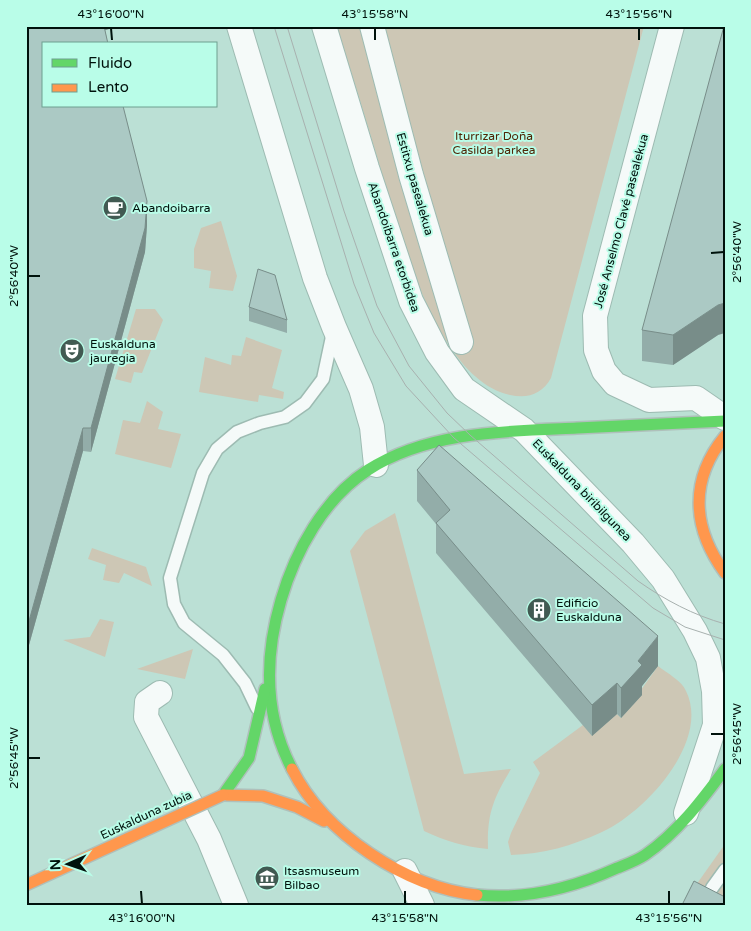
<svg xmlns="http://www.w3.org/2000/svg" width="751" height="931" font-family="'Varela Round',sans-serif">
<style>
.green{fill:#cdc7b5}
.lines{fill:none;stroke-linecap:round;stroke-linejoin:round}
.lane-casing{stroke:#9dbbb2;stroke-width:15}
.street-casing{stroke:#9dbbb2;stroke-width:26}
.fast-casing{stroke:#afc0bb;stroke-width:14}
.slow-casing{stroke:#afc0bb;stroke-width:14}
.lane{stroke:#f5faf9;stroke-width:12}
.street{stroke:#f5faf9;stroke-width:24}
.fast{stroke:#63d668;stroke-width:11}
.slow{stroke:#ff974d;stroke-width:11}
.tram{stroke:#a8b1af;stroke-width:1}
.slow-bridge-casing{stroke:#afc0bb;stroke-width:14;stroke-linecap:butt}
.slow-bridge{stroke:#ff974d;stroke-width:11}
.wall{fill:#93ada9}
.shaded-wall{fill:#788d89}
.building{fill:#abc9c4;stroke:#788d89}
.ticks{fill:none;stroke:#00120c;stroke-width:2}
.labels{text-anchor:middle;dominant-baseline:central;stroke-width:4;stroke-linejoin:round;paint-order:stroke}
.park-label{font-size:12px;fill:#4f2606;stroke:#b9fde8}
.street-label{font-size:12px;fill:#00120c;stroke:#b9fde8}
.poi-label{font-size:12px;fill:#00120c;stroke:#b9fde8;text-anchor:start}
.neatline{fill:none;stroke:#00120c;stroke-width:2}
.ticks-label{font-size:12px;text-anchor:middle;fill:#00120c}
</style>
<rect width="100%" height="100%" fill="#bbe0d5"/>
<g class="green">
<path d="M 336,26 L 644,26 L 551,378 C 542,394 528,399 510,395 C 435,378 400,231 380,167 C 366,120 352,73 336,26 Z"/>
<polygon points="221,221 237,276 233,291 209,288 211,271 194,268 194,249 201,228"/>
<polygon points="136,309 155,309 163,320 142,373 134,372 131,383 115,379"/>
<polygon points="246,337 282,350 272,388 284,392 283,399 259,395 258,402 199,392 205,357 231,365 232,355 241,356"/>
<polygon points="147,401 163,412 158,429 181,434 171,468 115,454 123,420 140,423"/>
<path d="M 395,513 L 464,774 L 511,769 C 493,799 487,814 488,849 C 465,847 445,841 424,831 L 350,551 L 365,531 Z"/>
<polygon points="92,548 146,567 152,586 124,573 119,583 103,580 106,565 88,559"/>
<polygon points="100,619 114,622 105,657 63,640 90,637"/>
<polygon points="193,649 185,679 137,669"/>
<path d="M 658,666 C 667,673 682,681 686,691 C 711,742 644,813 602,832 C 572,846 543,854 511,855 L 508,842 L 511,833 L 540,773 L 533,762 L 583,725 L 617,714 L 621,718 Z"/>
<polygon points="725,844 725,905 689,895"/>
</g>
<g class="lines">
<defs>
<g id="lane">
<polyline points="257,708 245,683 223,655 184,623 174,604 170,578 203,473 217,449 237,432 260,423 285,417 305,403 323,379 333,332"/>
<polyline points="712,888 725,870"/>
</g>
<g id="street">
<polyline points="239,26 315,278 334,327 361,389 372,427 376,465"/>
<polyline points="324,26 367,168 411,301 437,352 464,389 524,430 633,543 663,579 695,631 708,658 714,691 715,725 686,813"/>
<polyline points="372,26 411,175 461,342"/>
<polyline points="672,26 595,316 596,350 604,371 615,384 649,400 696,398 725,418"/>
<polyline points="160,693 147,702 146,717 209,839 236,905"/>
<polyline points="405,871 422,905"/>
</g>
<g id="fast">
<path d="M 292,769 C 264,715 264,658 281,600 C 295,552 324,498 368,470 C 428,431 509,431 577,428 C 627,426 676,423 725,421"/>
<polyline points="223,795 249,758 265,689"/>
<path d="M 477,895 C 526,900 573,888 617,868 C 627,864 636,861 645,855 C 677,833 702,800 725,769"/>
</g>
<g id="slow">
<path d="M 725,436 C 689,480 692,528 725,573"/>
<path d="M 292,769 C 325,834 405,887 477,895"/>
<polyline points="223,795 263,796 297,807 324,821"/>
</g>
</defs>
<use href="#lane" class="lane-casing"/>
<use href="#street" class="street-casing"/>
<use href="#fast" class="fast-casing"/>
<use href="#slow" class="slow-casing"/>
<use href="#lane" class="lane"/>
<use href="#street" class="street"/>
<use href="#fast" class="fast"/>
<use href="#slow" class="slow"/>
<g class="tram">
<polyline points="274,26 354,284 374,333 406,386 454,438 653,608 685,627 725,640"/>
<path d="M 287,26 L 344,211 L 377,306 L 409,366 L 447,413 L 470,435 L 638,581 C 665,600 693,615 725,624"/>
</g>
<defs>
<polyline id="slow-bridge" points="26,885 223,795"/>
</defs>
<use href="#slow-bridge" class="slow-bridge-casing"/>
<use href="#slow-bridge" class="slow-bridge"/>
</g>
<g class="wall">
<polygon points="26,26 119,26 105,30 147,225 145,252 91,452 83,451 29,645 26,644"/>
<polygon points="249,307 287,320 287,333 249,321"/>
<polygon points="642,330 718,335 673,365 642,361"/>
<polygon points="417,470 658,666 642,686 642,695 621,718 617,714 592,736 436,553 436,524 417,501"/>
</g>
<g class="shaded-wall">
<polygon points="99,26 119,26 99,32"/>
<polygon points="147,201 147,225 145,252 91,452 91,428"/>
<polygon points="725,303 725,333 718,335 673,365 673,335 718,305"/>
<polygon points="83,428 83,451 29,645 29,621"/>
<polygon points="658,636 658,666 642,686 642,695 621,718 621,688 638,661"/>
<polygon points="617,683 617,714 592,736 592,705"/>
</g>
<g class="building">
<polygon points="26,26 104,26 108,44 44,44 44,106 123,106 147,201 145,228 91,428 83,428 29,621 26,621"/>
<polygon points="724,26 725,303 718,305 673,335 642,330"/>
<polygon points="258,269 275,275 287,320 249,307"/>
<polygon points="439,445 658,636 638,661 642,665 621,688 617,683 592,705 436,523 450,510 417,470"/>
<polygon points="694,881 725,897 725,905 682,905"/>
</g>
<path class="ticks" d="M 111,28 L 112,40M 375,28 L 375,40M 639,28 L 639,40M 711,253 L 724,252M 28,276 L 40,276M 711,734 L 724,734M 28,758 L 40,758M 141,891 L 142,904M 405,891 L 405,904M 669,891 L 669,904"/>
<defs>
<symbol id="cafe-disc" viewBox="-11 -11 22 22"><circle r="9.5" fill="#415a52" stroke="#b9fde8"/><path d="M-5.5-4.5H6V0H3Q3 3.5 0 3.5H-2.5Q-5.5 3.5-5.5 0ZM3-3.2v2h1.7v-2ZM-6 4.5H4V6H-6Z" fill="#fff"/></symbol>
<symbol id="theatre-disc" viewBox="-11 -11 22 22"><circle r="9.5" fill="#415a52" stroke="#b9fde8"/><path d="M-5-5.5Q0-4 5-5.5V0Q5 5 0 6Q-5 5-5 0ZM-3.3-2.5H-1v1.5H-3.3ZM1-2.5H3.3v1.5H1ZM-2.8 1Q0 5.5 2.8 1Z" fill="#fff"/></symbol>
<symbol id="building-disc" viewBox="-11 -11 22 22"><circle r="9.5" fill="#415a52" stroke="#b9fde8"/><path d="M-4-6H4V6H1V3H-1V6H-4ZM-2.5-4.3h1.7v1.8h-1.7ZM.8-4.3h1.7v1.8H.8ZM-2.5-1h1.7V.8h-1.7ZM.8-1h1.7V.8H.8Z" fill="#fff"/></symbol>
<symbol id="museum-disc" viewBox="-11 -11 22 22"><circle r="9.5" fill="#415a52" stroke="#b9fde8"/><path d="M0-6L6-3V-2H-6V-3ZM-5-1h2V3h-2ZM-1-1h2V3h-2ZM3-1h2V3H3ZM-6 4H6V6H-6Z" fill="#fff"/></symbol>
</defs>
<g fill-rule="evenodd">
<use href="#cafe-disc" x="101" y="194" width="28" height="28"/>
<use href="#theatre-disc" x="58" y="337" width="28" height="28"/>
<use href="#building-disc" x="525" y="596" width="28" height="28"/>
<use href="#museum-disc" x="253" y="864" width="28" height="28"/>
</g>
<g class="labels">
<g class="park-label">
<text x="494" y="136">Iturrizar Doña<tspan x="494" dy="14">Casilda parkea</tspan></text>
</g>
<g class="street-label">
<text transform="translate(415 184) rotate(74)">Estitxu pasealekua</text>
<text transform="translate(621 221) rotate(-75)">José Anselmo Clavé pasealekua</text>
<text transform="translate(394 247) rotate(71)">Abandoibarra etorbidea</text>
<text transform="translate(582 490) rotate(46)">Euskalduna biribilgunea</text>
<text transform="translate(146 815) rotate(-25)">Euskalduna zubia</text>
</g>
<g class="poi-label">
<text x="132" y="208">Abandoibarra</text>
<text x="90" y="344">Euskalduna<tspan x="90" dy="14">jauregia</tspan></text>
<text x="556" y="603">Edificio<tspan x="556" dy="14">Euskalduna</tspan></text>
<text x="284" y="871">Itsasmuseum<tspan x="284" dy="14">Bilbao</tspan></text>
</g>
</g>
<rect width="751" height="931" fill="none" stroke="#b9fde8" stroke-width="55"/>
<rect x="42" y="42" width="175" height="65" fill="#b9fde8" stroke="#6f9f90"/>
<rect x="52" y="59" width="25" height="8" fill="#63d668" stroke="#6f9f90"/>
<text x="88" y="68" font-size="15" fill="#00120c">Fluido</text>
<rect x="52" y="84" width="25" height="8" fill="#ff974d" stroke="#6f9f90"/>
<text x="88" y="92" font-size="15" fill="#00120c">Lento</text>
<g transform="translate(68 864) rotate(268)" stroke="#b9fde8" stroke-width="4" paint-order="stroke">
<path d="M0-4L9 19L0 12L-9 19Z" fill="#00120c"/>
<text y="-8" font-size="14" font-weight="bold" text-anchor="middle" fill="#00120c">N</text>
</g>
<rect x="28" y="28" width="696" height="876" class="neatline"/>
<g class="ticks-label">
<text x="111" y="18">43°16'00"N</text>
<text x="375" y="18">43°15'58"N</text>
<text x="639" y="18">43°15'56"N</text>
<text transform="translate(737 252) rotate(-90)" y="4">2°56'40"W</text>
<text transform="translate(14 276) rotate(-90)" y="4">2°56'40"W</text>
<text transform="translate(737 734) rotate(-90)" y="4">2°56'45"W</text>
<text transform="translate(14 758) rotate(-90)" y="4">2°56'45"W</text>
<text x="142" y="922">43°16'00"N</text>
<text x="405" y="922">43°15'58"N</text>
<text x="669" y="922">43°15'56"N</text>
</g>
</svg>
